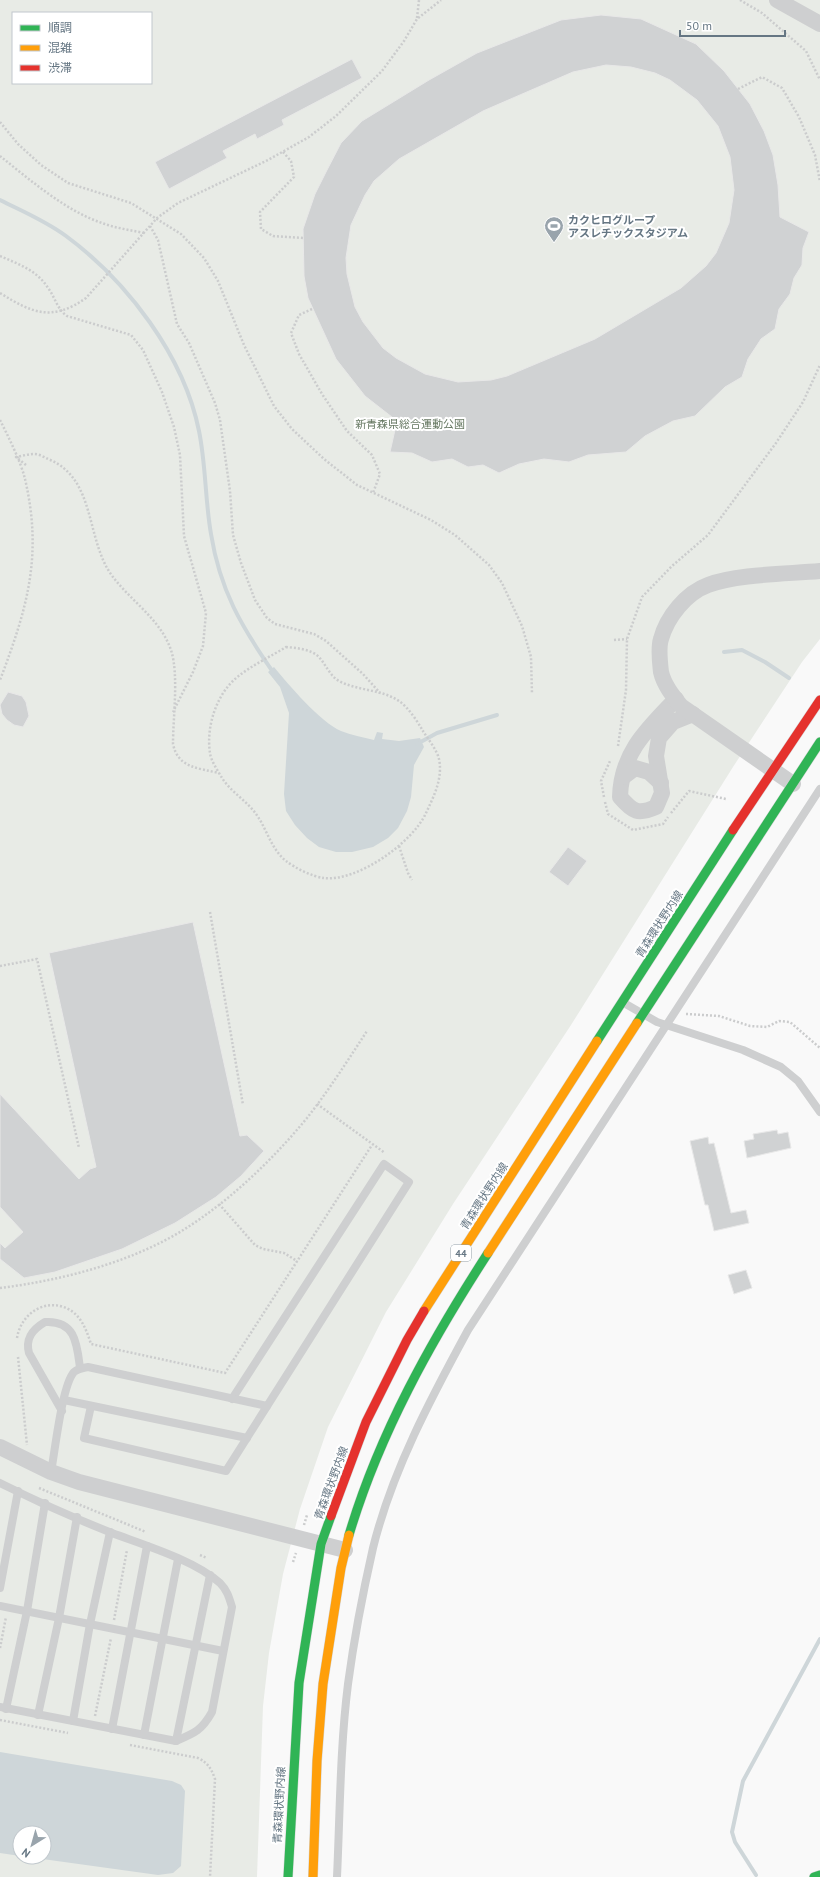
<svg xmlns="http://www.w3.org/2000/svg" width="820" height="1877" font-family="'PT Sans','Noto Sans JP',sans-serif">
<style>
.green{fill:#e8ebe6;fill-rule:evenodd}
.water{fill:#ced6d9}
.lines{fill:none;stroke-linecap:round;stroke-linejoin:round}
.stream{stroke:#ced6d9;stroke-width:4}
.building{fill:#d0d2d3;stroke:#e8e8e8;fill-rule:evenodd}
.fast-casing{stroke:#d5d6d7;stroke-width:10}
.slow-casing{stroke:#d5d6d7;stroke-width:10}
.jam-casing{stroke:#d5d6d7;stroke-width:10}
.path{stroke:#cbcccd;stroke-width:2.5;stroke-dasharray:2 2;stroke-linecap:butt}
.lane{stroke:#cecfd0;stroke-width:8}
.street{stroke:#cecfd0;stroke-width:16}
.fast{stroke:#30b455;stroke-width:9}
.slow{stroke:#ff9f0a;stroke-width:9}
.jam{stroke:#e5322d;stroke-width:9}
.labels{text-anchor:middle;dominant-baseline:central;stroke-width:4;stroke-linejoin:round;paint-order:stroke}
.shield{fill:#fff;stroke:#939fa8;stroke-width:1}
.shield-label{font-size:10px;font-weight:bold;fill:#657683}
.poi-label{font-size:11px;font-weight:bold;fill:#657683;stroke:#fff;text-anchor:start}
.park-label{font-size:11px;fill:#687a64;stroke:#fff}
.street-label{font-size:11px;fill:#657683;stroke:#fff}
</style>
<rect width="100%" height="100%" fill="#f9f9f9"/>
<path class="green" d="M 0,0 L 820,0 L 820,639 L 802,662 L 733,767 L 571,1025 L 453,1204 L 386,1312 L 328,1427 L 300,1509 L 283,1574 L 269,1653 L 263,1706 L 257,1877 L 0,1877 ZM 13,13 L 151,13 L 151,83 L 13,83 ZM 20,1833 L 44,1833 L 44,1857 L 20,1857 Z"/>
<g class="water">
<path d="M 274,667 C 288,684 320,722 341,731 C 351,735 363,737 374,740 L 377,732 L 383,733 L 382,739 L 399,741 L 420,738 L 424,747 L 414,765 L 411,797 L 407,811 L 398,828 L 388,838 L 373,847 L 352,852 L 336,852 L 319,847 L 307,838 L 295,825 L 286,811 L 284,794 L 289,713 L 280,687 L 268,672 Z"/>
<polygon points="0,1752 172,1781 181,1785 185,1791 181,1866 173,1873 158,1875 28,1857 44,1857 44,1833 20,1833 20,1856 0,1853"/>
</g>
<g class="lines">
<g class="stream">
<path d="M 0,200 C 22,211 46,221 66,236 C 127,281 184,356 199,431 C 206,465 205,500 211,534 C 220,590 241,626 273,672"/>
<polyline points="724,652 742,650 765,662 789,678"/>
<polyline points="417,744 437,733 497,715"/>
<polyline points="756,1875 735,1842 732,1832 743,1781 820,1639"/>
</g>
</g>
<g class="building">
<path d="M 601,15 L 641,19 L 696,44 L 724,71 L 750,104 L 764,131 L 773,155 L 778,185 L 780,217 L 809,232 L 803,248 L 802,265 L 794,278 L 790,294 L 779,309 L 775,329 L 761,339 L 748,359 L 742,377 L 725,387 L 695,416 L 673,421 L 645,436 L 626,452 L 588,455 L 569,462 L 544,459 L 519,464 L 499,473 L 483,465 L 468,467 L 452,459 L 432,462 L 412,453 L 390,452 L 397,421 L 365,396 L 336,359 L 308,298 L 304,276 L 303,229 L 315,194 L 326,172 L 341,143 L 362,121 L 429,80 L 477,53 L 561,20 ZM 606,65 L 631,67 L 655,73 L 670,80 L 697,100 L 718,126 L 730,157 L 734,190 L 729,223 L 716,253 L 706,266 L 681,288 L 595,339 L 507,376 L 491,380 L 458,382 L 425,374 L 396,358 L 383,348 L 363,322 L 355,307 L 347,274 L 346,258 L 351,225 L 365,195 L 374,181 L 399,159 L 483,111 L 573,72 Z"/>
<polygon points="352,59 362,78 282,120 284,125 257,139 255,134 223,151 227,158 169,189 155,162"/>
<polygon points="8,692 22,696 26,702 29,716 23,727 14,725 7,720 2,714 0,705"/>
<polygon points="568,847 587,861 568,886 549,872"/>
<polygon points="193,922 240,1136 247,1135 264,1151 241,1176 216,1197 175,1223 122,1249 55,1272 24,1278 0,1259 0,1243 5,1248 23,1232 0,1207 0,1094 79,1179 90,1169 96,1167 49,953"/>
<polygon points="777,1130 778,1134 788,1132 791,1148 747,1158 744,1141 754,1139 753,1134"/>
<polygon points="708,1137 709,1144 714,1143 731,1213 746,1210 749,1223 714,1231 708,1205 705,1205 690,1141"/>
<polygon points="746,1270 752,1288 734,1294 728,1275"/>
</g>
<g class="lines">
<defs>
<g id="fast">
<polyline points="637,1023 820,742"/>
<polyline points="597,1041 733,830"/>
<path d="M 349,1535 C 379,1434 431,1341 488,1253"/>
<polyline points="288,1877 299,1683 321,1544 331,1516"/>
<polyline points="814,1877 820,1875"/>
</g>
<g id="slow">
<polyline points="488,1253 637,1023"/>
<polyline points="424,1311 597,1041"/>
<polyline points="313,1877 317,1761 323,1684 341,1568 349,1535"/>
</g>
<g id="jam">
<polyline points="733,830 820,700"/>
<polyline points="331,1516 366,1422 407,1340 424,1311"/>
</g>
</defs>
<use href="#fast" class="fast-casing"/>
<use href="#slow" class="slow-casing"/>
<use href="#jam" class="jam-casing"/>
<g class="path">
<polyline points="740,0 762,13 806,51 820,80"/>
<polyline points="417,18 419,0"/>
<polyline points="738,89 762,77 782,88 799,117 815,155 820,182"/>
<polyline points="0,122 18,144 41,165 68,183 131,203 181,234 204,258 218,281 244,345 274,406 292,429 324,459 357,485 431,520 455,535 489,565 502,583 522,626 531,657 532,694"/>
<polyline points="283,152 291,161 294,177 260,212 261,229 273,236 303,238"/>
<path d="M 0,156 C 30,180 66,211 102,223 C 115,228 130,230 144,233"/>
<polyline points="150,226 158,240 177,324 189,343 215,403 220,420 230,491 233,535 241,563 255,600 267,618 275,624 314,634 326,641 363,674 380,693"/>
<path d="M 0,256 C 18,264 37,270 48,288 C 55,297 57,309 67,316 L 131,335 L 143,350 L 162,392 L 174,427 L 180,455 L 184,536 L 206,613 L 203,646 L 193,672 L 173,712"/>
<path d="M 0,293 C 32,313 52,322 86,298 L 157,218 L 178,203 L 268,160 L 309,137 L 336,116 L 382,71 L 404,41 L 417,19 L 441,0"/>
<polyline points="312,309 299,315 291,333 299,354 322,394 347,431 372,455 380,474 373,493"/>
<path d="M 0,420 C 8,436 21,462 25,479 C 43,556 27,609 0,680"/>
<path d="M 26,465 L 16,457 C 22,456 28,454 34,454 C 39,454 44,457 48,459 C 97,478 85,541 113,577 C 131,601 161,620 171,650 C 179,675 173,717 173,744 C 178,768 198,768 219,773"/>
<polyline points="614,640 627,639"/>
<path d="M 286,647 C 296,648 311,649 319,657 C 326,665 330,676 339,681 C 358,691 381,689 399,701 C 409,708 417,721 423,731 C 428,739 437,750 439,759 C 443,778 434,796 426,813 C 413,842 358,882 324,878 C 313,877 295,868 286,861 C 271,849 267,829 256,814 C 247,801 231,792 222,778 C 218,771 211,761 210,753 C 206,727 216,696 235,679 C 250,666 270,657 286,647 Z"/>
<polyline points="618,746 626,690 627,639 642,597 672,566 708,535 776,443 803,402 820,365"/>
<polyline points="604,797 601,781 610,761"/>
<polyline points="605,802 608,814 633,830 663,824 668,817"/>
<polyline points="671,813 689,791 726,799"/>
<polyline points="399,846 408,873 412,880"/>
<polyline points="210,912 243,1105"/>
<polyline points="0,966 37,959 79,1148"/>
<polyline points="686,1014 719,1016 750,1026 767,1027 779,1021 790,1022 820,1048"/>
<polyline points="317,1104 385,1153"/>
<polyline points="219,1204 255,1245 263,1249 284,1253 297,1261"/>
<path d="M 0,1288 C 64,1280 137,1261 191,1225 C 235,1196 274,1158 307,1118 C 329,1090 348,1060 367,1031"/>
<path d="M 17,1338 C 21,1312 49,1295 73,1312 C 83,1320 87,1332 91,1344 L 225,1373 L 372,1145"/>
<polyline points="18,1357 27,1445"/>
<polyline points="39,1488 146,1532"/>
<polyline points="304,1525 307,1515"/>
<polyline points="200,1555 207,1558"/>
<polyline points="293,1562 296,1553"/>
<polyline points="114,1620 127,1550"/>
<polyline points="0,1648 6,1617"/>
<polyline points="95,1716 111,1638"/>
<polyline points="0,1720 68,1733"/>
<path d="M 130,1745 L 198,1758 C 208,1763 211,1768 215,1779 L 210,1877"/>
</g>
<g class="lane">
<polyline points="624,1003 657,1022 743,1050 781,1067 798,1081 820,1112"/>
<polyline points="64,1400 247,1438"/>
<polyline points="91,1406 84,1438 226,1471 409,1182 384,1164 232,1399"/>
<path d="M 62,1411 L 29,1353 C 25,1338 33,1329 45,1322 C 76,1320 77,1345 80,1368"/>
<path d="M 51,1472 C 55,1451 62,1385 74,1372 C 79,1368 83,1368 88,1367 L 267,1406"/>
<path d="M 0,1483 C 36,1501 74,1518 112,1533 C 144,1545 194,1560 220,1583 C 227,1590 229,1597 232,1607 L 212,1712 C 202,1730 195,1733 176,1741 L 0,1707"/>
<polyline points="0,1588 18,1491"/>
<polyline points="0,1606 223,1651"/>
<polyline points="6,1709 27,1611 45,1503"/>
<polyline points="38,1715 59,1618 77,1517"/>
<polyline points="73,1721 90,1624 110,1532"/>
<polyline points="112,1729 147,1546"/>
<polyline points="144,1735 178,1559"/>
<polyline points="176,1741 210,1575"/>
<path d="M 337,1877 C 340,1813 340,1748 348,1684 C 354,1639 363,1592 373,1548 C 392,1471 431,1398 468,1330 L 820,789"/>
</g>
<g class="street">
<polyline points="777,0 820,24"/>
<path d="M 676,699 C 647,729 621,753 620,797 C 633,812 638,815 656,807 L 662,793 L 656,756 L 659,738 L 673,722 L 693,714"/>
<polyline points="623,777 635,768 649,772 661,783"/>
<path d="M 793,784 L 681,706 C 673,696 664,685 661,672 C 660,663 658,648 661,639 C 667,617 686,593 708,585 C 737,574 787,574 820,571"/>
<polyline points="0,1447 51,1472 79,1482 345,1550"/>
</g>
<use href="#fast" class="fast"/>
<use href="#slow" class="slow"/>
<use href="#jam" class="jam"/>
</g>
<defs>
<symbol id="stadium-pin" viewBox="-11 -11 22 30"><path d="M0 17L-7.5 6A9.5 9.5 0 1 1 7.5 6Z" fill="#99a4ac" stroke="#fff"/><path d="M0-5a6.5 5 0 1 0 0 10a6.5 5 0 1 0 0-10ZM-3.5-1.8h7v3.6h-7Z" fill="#fff"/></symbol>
</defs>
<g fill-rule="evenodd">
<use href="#stadium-pin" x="543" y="215" width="22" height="30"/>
</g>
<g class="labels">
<rect class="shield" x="451" y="1245" width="20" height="16" rx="3"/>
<g class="shield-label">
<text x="461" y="1253">44</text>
</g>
<g class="poi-label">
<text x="568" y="220">カクヒログループ<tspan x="568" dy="13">アスレチックスタジアム</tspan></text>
</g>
<g class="park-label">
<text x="410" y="424">新青森県総合運動公園</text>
</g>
<g class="street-label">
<text transform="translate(659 924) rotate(-57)">青森環状野内線</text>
<text transform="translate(484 1196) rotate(-57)">青森環状野内線</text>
<text transform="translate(331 1483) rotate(-70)">青森環状野内線</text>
<text transform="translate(279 1805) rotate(-87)">青森環状野内線</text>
</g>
</g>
<rect x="12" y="12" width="140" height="72" fill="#ffffff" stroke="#c1c8cd"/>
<rect x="20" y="25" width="20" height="6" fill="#30b455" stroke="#c1c8cd"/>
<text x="48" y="32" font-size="12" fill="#657683">順調</text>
<rect x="20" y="45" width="20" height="6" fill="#ff9f0a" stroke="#c1c8cd"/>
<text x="48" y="52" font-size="12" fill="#657683">混雑</text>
<rect x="20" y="65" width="20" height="6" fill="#e5322d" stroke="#c1c8cd"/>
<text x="48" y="72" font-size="12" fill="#657683">渋滞</text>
<g transform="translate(32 1845) rotate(217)"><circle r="19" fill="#ffffff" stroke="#c1c8cd"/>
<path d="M0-3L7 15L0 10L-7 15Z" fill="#99a4ac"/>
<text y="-6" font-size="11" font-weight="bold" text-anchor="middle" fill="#657683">N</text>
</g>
<path d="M680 30v6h105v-6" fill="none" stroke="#657683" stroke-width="2"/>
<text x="686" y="30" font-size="12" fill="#657683" stroke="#ffffff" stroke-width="3" paint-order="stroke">50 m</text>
</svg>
